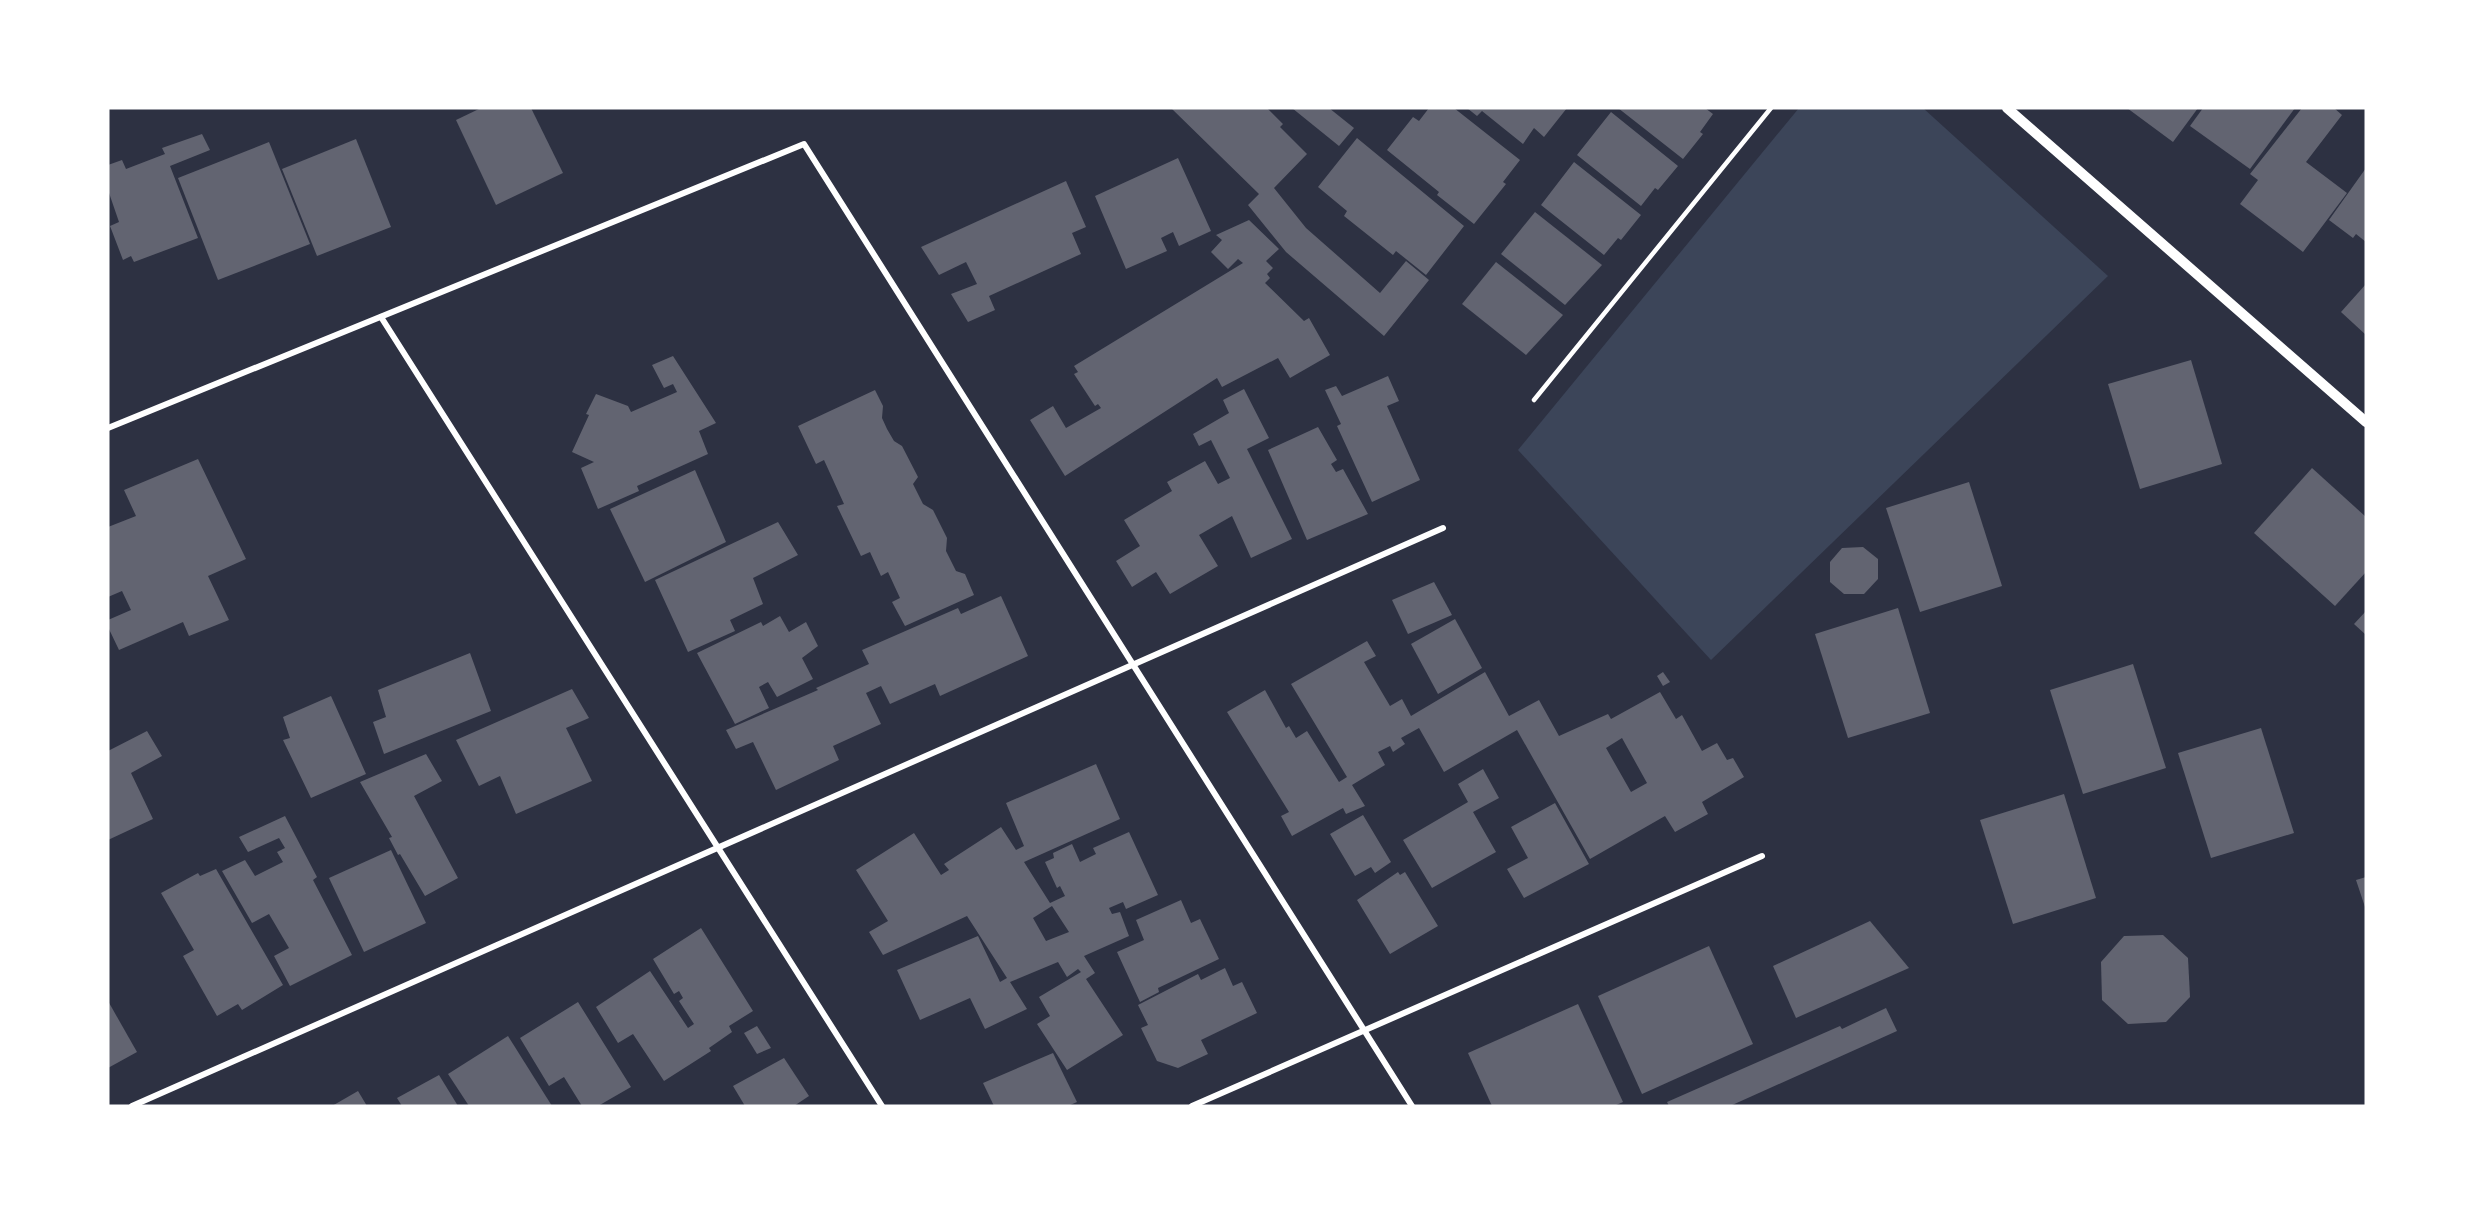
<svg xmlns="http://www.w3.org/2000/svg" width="2474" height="1214" font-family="'Fira Sans',sans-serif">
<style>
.green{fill:#3c4559}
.building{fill:#626471;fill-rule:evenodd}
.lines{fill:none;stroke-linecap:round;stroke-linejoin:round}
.service{stroke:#fff;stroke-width:4.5}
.minor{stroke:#fff;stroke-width:6}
.tertiary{stroke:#fff;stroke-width:10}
</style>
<rect width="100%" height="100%" fill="#2d3142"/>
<polygon class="green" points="1799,108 1923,108 2108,276 1711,660 1518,450"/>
<g class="building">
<polygon points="481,108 531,108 563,173 496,205 456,120"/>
<polygon points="1171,108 1267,108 1283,124 1280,127 1307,154 1274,188 1306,228 1380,293 1406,261 1429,280 1384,336 1286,252 1248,205 1259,194"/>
<polygon points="1292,108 1329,108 1354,128 1339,146"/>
<polygon points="1429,108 1454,108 1520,160 1503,182 1506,184 1474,224 1437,195 1439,192 1387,150 1413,117 1419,121"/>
<polygon points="1467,108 1567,108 1544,137 1534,128 1523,144 1482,111 1477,116"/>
<polygon points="1618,108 1705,108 1713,114 1700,132 1703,134 1683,159"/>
<polygon points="2127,108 2198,108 2173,142"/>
<polygon points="2203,108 2295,108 2250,169 2190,126"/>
<polygon points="2302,108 2334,108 2342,115 2306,162 2347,193 2303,252 2240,204 2258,180 2250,174"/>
<polygon points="1611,112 1678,166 1658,190 1655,188 1641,206 1577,155"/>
<polygon points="202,134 210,150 170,166 198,238 134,262 131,256 123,260 110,226 119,222 108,190 108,165 122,160 126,169 165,154 162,148"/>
<polygon points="1357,138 1464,226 1426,275 1396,251 1393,255 1344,216 1347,211 1318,187"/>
<polygon points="356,139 391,227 317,256 282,169"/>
<polygon points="269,142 310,244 218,280 178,178"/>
<polygon points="1178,158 1211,231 1179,246 1173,232 1161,238 1167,251 1126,269 1095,196"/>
<polygon points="1574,162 1641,215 1621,240 1618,238 1604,255 1541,205"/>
<polygon points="2366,168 2366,242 2356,234 2353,238 2329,220"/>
<polygon points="1066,181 1086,227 1072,233 1081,254 989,296 995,310 968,322 951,294 977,284 966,262 939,275 921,247"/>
<polygon points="1535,212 1602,265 1565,305 1501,254"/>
<polygon points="1249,220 1279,249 1266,261 1273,268 1267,274 1270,278 1265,283 1304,321 1309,318 1330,355 1290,378 1278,358 1222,387 1217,378 1065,476 1030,420 1053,406 1066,428 1101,408 1098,404 1095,406 1074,374 1078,372 1074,366 1243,263 1238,259 1228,269 1211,252 1222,240 1216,235"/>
<polygon points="1496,262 1563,315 1526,355 1462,304"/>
<polygon points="2366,284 2366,335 2341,312"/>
<polygon points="673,356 716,423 699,431 708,454 637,486 639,491 598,509 581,468 594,462 572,452 589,415 586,414 596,394 628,406 631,412 677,392 673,384 664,388 652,365"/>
<polygon points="2191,360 2222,464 2140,489 2108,384"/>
<polygon points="1388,376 1399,401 1387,406 1420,480 1372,502 1337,426 1341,424 1325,390 1336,386 1342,396"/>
<polygon points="1244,389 1269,438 1247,449 1292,539 1251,558 1232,516 1199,535 1218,566 1170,594 1156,572 1132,587 1116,561 1140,546 1124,520 1172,491 1167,482 1205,461 1218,484 1230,478 1211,440 1199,446 1193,434 1229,413 1223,400"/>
<polygon points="875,390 883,406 882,418 887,429 894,441 902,446 918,477 913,484 923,504 933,510 947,538 946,551 956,571 965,574 974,595 905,626 892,602 900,598 888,572 881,576 870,552 861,556 837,506 844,504 824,460 816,464 798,426"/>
<polygon points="1318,427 1337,460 1331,464 1336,472 1343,469 1368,514 1307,540 1268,450"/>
<polygon points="198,459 246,559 208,576 229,620 189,636 183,622 119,650 108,627 108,620 131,610 122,591 108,597 108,527 136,516 124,490"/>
<polygon points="2312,468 2366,517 2366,572 2335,606 2254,533"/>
<polygon points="695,470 726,542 645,582 610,509"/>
<polygon points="1969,482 2002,586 1920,612 1886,508"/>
<polygon points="778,522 798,555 753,578 763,604 730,620 735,631 688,652 655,580"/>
<polygon points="1863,547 1878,559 1878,579 1864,594 1844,594 1830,582 1830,562 1842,548"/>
<polygon points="1434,582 1452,615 1408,634 1392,600"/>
<polygon points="1001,596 1028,656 940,696 935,684 890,704 881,686 866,693 881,724 833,746 839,760 776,790 753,742 736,749 726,730 818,690 816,688 869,664 862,650 958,608 961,614"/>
<polygon points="1898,608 1930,713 1848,738 1815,634"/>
<polygon points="2366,611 2366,635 2354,624"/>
<polygon points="780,616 789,632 806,622 818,646 802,658 813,679 777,697 768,682 759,687 769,708 735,724 697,653 761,622 763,626"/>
<polygon points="1455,619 1482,668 1438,694 1411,644"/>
<path d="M 1367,641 L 1376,656 L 1364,662 L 1390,706 L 1402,699 L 1411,716 L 1485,672 L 1509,716 L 1539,700 L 1559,736 L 1608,714 L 1611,719 L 1660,692 L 1676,719 L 1682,715 L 1702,751 L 1717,743 L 1727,760 L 1733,758 L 1744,777 L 1702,802 L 1708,814 L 1675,832 L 1665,816 L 1590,859 L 1517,730 L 1444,772 L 1419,728 L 1401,738 L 1405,744 L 1393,752 L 1390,746 L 1378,752 L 1385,765 L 1352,785 L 1365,806 L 1346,814 L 1343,808 L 1292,836 L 1281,816 L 1289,812 L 1227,712 L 1265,690 L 1286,728 L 1289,726 L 1296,738 L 1307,731 L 1339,782 L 1347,777 L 1291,684 ZM 1622,738 L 1647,783 L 1631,792 L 1606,748 Z"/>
<polygon points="470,653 491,711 384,754 373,722 386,717 378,690"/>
<polygon points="2133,664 2166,768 2083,794 2050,690"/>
<polygon points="1663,672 1670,682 1663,686 1657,676"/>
<polygon points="572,689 589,718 566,728 592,781 516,814 500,776 479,786 456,740"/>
<polygon points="331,696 366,774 311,798 283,740 290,738 283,717"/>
<polygon points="2261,728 2294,833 2211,858 2178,753"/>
<polygon points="147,731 162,756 131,773 153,819 108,840 108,751"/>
<polygon points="426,754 442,781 414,796 458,878 425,896 400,854 398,855 389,838 392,837 360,782"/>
<path d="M 1096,764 L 1120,819 L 1024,862 L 1050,903 L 1065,896 L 1060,886 L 1057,888 L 1045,862 L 1054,858 L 1053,853 L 1072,844 L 1080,862 L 1096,854 L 1093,848 L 1129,832 L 1158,895 L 1126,909 L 1123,902 L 1109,908 L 1112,914 L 1120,912 L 1129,936 L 1084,956 L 1095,973 L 1086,979 L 1123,1035 L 1067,1070 L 1037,1024 L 1050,1016 L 1039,997 L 1081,972 L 1078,969 L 1067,977 L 1058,962 L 1010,982 L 1027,1009 L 985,1029 L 970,998 L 920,1020 L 897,970 L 978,936 L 1000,982 L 1007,978 L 967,916 L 883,955 L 869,932 L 888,921 L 856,870 L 914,833 L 941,875 L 949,870 L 944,864 L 1001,827 L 1016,850 L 1024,846 L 1006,803 ZM 1052,906 L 1069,932 L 1046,941 L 1033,918 Z"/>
<polygon points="1483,769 1499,798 1473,812 1496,852 1432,888 1403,840 1468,802 1458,784"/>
<polygon points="2064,794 2096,898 2013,924 1980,820"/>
<polygon points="1555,803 1589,864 1524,898 1507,869 1528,858 1511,827"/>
<polygon points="1363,815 1391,862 1375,873 1371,867 1355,876 1330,834"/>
<polygon points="285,816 317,877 313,880 352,955 290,986 274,956 289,948 269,914 252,923 222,871 245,860 255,876 283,862 277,852 285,848 279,838 248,852 239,837"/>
<polygon points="391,850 426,923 364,952 329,878"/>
<polygon points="216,869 283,985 242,1010 238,1004 217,1016 183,956 194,950 161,893 198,873 200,876"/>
<polygon points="1398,872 1400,875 1405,872 1438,926 1390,954 1357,900"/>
<polygon points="2366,877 2366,910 2356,880"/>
<polygon points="1181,900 1191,923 1200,919 1219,959 1158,988 1159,992 1140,1002 1117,952 1144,940 1136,920"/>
<polygon points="1870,921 1909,968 1796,1018 1773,966"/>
<polygon points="701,928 753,1011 729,1026 732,1032 709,1048 711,1051 664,1081 633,1034 618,1043 596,1007 650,971 688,1028 694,1024 679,1001 683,998 679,991 674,994 653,959"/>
<polygon points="2163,935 2188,958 2190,997 2166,1022 2128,1024 2102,1000 2101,962 2124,936"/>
<polygon points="1709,946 1753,1044 1642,1094 1598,996"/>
<polygon points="1225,968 1233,986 1242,982 1257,1013 1201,1040 1208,1054 1178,1068 1157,1061 1141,1028 1148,1025 1138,1005 1198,974 1201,980"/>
<polygon points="108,1001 137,1052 108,1068"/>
<polygon points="578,1002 631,1087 598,1106 582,1106 564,1077 549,1086 520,1038"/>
<polygon points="1578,1004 1623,1102 1614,1106 1492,1106 1468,1053"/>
<polygon points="1886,1008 1897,1031 1730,1106 1669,1106 1667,1102 1840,1026 1842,1029"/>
<polygon points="757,1026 771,1048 757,1054 744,1033"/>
<polygon points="508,1036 552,1106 469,1106 448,1074"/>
<polygon points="1053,1053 1077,1102 1068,1106 994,1106 983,1083"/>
<polygon points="784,1058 809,1096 794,1106 745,1106 733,1086"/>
<polygon points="439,1075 458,1106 402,1106 397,1098"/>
<polygon points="358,1091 367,1106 332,1106"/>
</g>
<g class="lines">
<polyline class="service" points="1534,400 1771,108"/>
<g class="minor">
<polyline points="381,317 882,1106"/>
<polyline points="108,428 804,144 1412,1106"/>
<polyline points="132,1106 1443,528"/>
<polyline points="1192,1106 1762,856"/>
</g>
<polyline class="tertiary" points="2007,108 2366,422"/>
</g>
<rect width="2474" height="1214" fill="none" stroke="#ffffff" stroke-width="219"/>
</svg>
